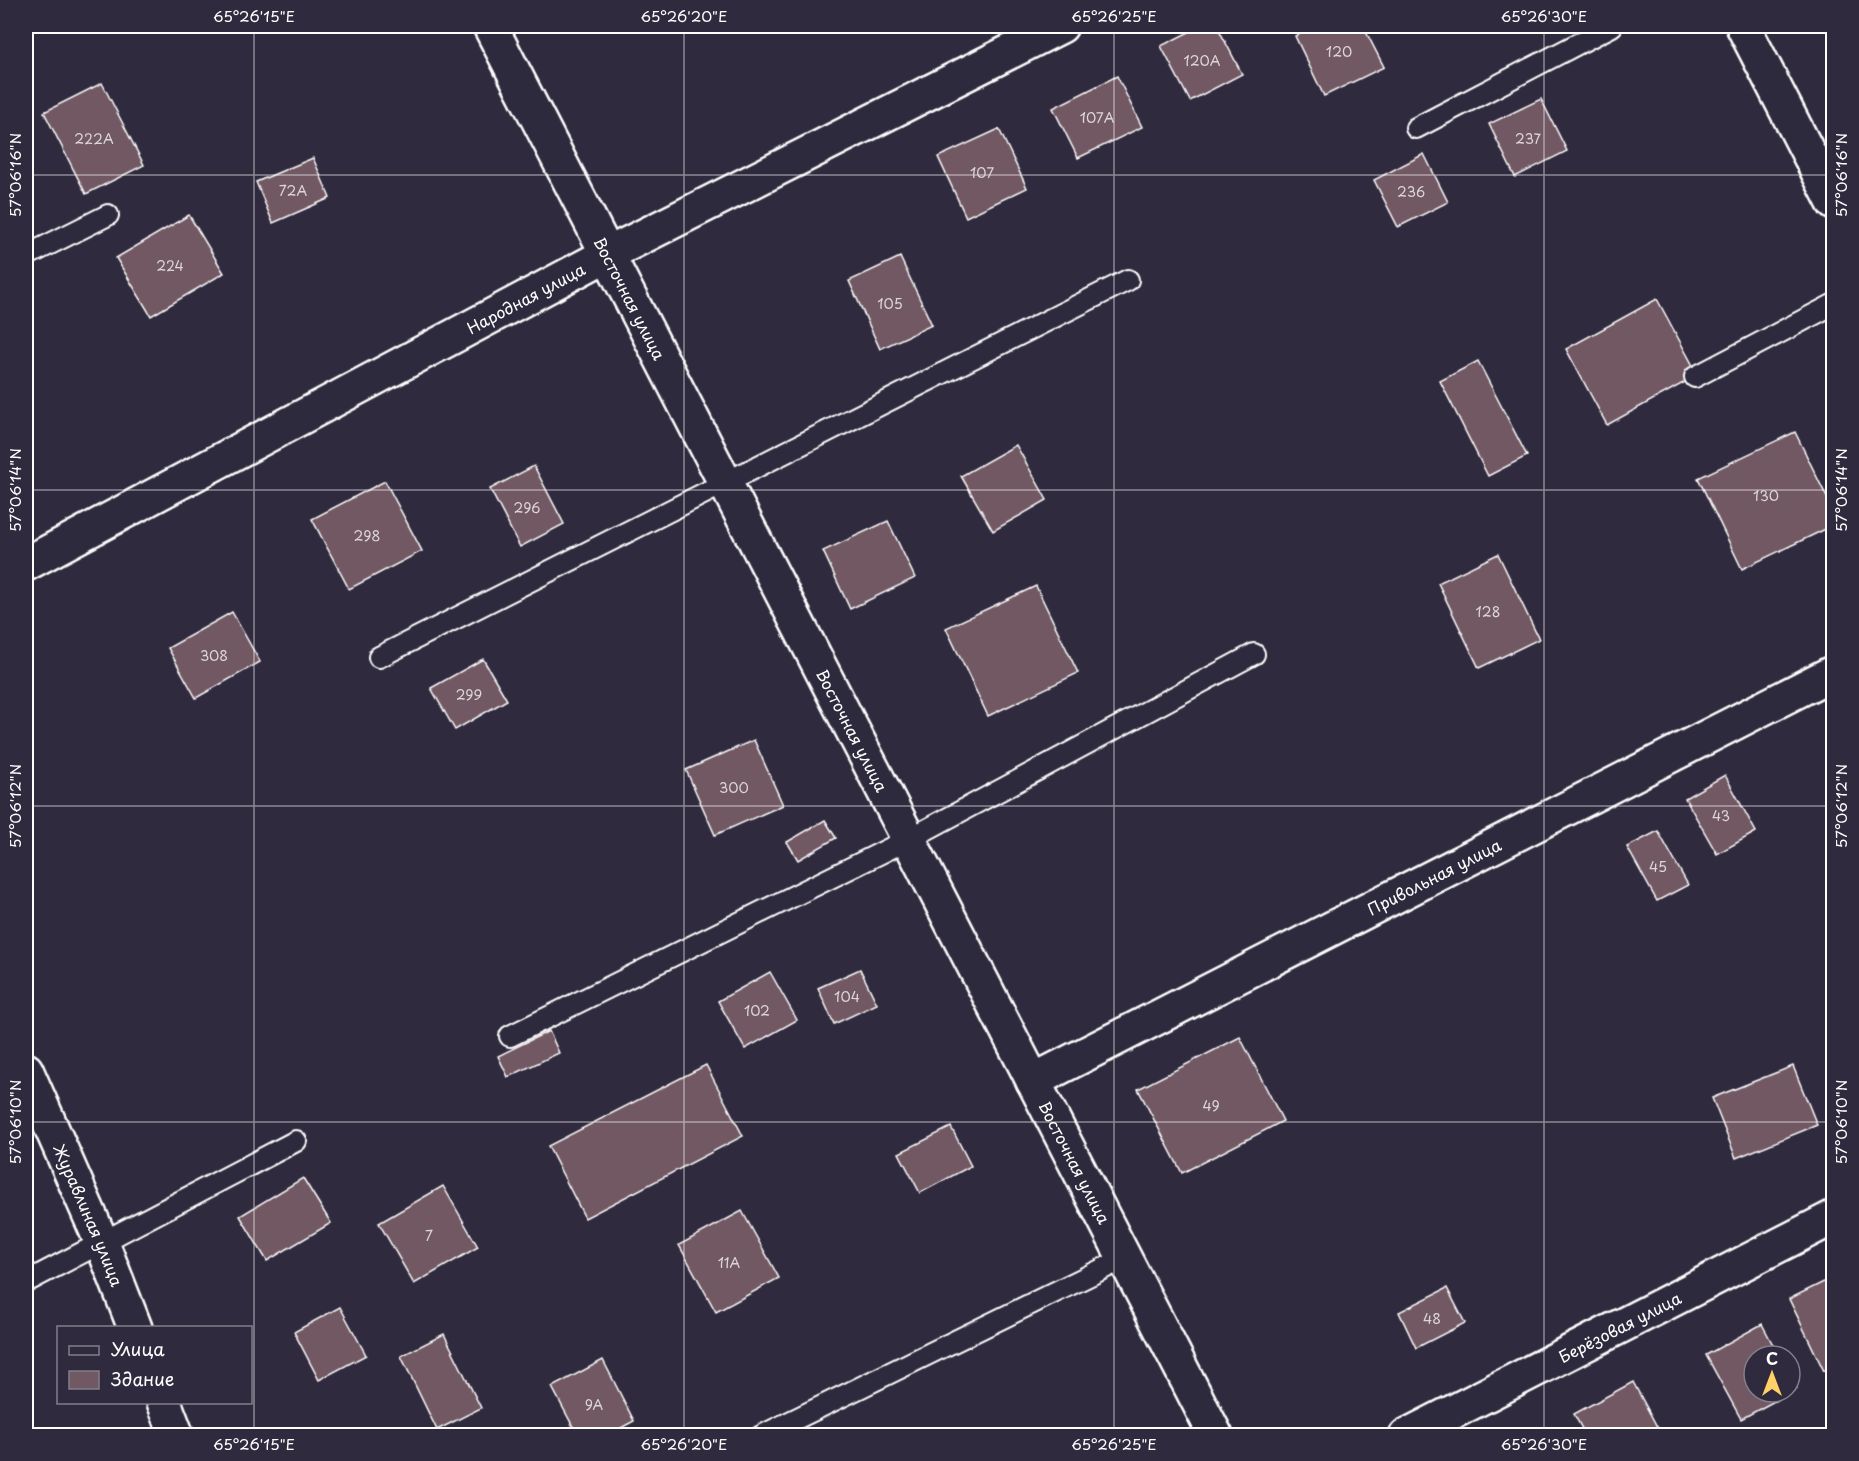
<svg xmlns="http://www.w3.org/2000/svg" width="1859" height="1461" font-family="'Playpen Sans',sans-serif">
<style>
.building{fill:#715964;stroke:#fff;stroke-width:1.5}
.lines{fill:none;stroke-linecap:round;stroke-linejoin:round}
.lane-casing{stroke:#fff;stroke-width:24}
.street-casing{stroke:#fff;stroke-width:38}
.lane{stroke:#2f2a3d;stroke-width:20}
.street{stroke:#2f2a3d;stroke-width:33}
.ticks{fill:none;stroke:#fff;stroke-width:1.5;stroke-opacity:0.45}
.labels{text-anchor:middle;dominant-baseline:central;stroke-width:5;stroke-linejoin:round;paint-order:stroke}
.number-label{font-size:14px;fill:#dcd6d8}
.street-label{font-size:16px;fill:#fff;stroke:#2f2a3d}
.neatline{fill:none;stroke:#fff;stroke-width:2}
.ticks-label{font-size:15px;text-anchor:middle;fill:#fff}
</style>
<rect width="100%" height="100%" fill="#2f2a3d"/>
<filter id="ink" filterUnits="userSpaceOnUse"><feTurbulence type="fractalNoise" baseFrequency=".0167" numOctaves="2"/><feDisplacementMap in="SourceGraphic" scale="12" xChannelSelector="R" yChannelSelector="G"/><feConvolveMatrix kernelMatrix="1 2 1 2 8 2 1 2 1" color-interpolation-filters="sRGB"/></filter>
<g filter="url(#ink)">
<g class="building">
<polygon points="1201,26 1217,26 1242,74 1190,101 1161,46"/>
<polygon points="1316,26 1363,26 1384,67 1324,96 1295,36"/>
<polygon points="1117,76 1142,127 1078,158 1053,108"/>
<polygon points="102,83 144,165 86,194 44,112"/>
<polygon points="1541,99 1567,151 1515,177 1489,124"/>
<polygon points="999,129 1027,188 966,217 938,157"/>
<polygon points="1424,154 1448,202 1398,227 1374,180"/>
<polygon points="313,158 330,198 273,223 256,182"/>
<polygon points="189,215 224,273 151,316 116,258"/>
<polygon points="900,257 932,325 880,349 849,281"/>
<polygon points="1657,299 1698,375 1607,425 1566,349"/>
<polygon points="1478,361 1527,456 1488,476 1440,381"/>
<polygon points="1795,432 1834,512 1834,525 1742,569 1698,478"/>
<polygon points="1016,445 1047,500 993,531 961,476"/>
<polygon points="534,466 564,524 520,547 490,489"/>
<polygon points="385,481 422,551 349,589 312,519"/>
<polygon points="888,521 915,578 850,609 823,551"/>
<polygon points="1498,554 1539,639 1479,668 1438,583"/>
<polygon points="1036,586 1078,673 988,716 946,628"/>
<polygon points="232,612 260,662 196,698 168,648"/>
<polygon points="483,659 507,700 455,730 431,688"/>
<polygon points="754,740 783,805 715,835 686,770"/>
<polygon points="1725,775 1756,832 1717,854 1685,798"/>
<polygon points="825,820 836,838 798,860 787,842"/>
<polygon points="1658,831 1688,885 1657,901 1627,847"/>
<polygon points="860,969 877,1004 834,1024 818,988"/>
<polygon points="770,972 797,1020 745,1049 718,1001"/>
<polygon points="549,1031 559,1053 508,1077 498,1056"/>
<polygon points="1240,1037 1283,1121 1182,1173 1138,1089"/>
<polygon points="706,1065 743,1136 585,1218 548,1146"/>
<polygon points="1793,1066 1817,1125 1736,1158 1712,1098"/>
<polygon points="951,1127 971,1166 920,1193 899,1153"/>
<polygon points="303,1178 331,1223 267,1261 240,1216"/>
<polygon points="443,1186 478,1247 414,1284 379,1223"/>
<polygon points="742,1211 779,1278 716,1312 679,1245"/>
<polygon points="1834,1277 1834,1366 1824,1371 1789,1299"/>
<polygon points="1447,1288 1465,1323 1416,1348 1399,1312"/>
<polygon points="340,1307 366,1355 319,1380 294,1332"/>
<polygon points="1762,1324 1779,1356 1754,1356 1754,1392 1790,1392 1790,1375 1797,1389 1741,1419 1706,1355"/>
<polygon points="444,1334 481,1408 437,1430 401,1356"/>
<polygon points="603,1360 634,1421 606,1436 578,1436 552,1387"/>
<polygon points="1633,1382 1662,1436 1586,1436 1574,1414"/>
</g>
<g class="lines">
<defs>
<g id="lane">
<polyline points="1416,128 1612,26"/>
<polyline points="26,256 108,215"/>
<polyline points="1695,377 1834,304"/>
<polyline points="379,657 1128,280"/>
<polyline points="510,1036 909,839 1254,654"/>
<polyline points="26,1282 296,1141"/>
<polyline points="761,1436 1125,1258"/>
</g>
<g id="street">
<path id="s1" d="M 490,26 L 1216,1436"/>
<polyline points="1743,26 1834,203"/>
<path id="s2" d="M 26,564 L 608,254 L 1061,26"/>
<path id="s3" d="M 26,1070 L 102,1243 L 135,1328"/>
<path id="s4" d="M 1033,1081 L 1834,672"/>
<polyline points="164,1402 177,1436"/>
<path id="s5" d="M 1406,1436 L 1834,1217"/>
</g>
</defs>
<use href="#lane" class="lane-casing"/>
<use href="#street" class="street-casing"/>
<use href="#lane" class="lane"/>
<use href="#street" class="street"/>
</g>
</g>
<path class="ticks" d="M 254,26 L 254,1436M 684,26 L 684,1436M 1114,26 L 1114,1436M 1544,26 L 1544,1436M 26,175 L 1834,175M 26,490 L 1834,490M 26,806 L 1834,806M 26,1122 L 1834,1122"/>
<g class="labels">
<g class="number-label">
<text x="1339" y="51">120</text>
<text x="1202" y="60">120А</text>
<text x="1097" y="117">107А</text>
<text x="94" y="138">222А</text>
<text x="1528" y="138">237</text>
<text x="982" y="172">107</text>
<text x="293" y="190">72А</text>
<text x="1411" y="191">236</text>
<text x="170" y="265">224</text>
<text x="890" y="303">105</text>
<text x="1766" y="495">130</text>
<text x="527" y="507">296</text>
<text x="367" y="535">298</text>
<text x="1488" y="611">128</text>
<text x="214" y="655">308</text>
<text x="469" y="694">299</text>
<text x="734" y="787">300</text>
<text x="1721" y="815">43</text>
<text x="1658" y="866">45</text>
<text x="847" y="996">104</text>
<text x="757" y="1010">102</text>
<text x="1211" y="1105">49</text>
<text x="429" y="1235">7</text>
<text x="729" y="1262">11А</text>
<text x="1432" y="1318">48</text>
<text x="594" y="1404">9А</text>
</g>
<g class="street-label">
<text stroke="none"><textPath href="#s2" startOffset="566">Народная улица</textPath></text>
<text stroke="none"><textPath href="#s1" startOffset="306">Восточная улица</textPath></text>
<text stroke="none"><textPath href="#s1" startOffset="792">Восточная улица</textPath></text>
<text stroke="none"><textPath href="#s4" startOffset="450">Привольная улица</textPath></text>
<text stroke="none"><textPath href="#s1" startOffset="1278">Восточная улица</textPath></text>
<text stroke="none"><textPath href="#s3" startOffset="158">Журавлиная улица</textPath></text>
<text stroke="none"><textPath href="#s5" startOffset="240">Берёзовая улица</textPath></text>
</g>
</g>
<rect width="1859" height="1461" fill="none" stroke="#2f2a3d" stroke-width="66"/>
<rect x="57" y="1326" width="195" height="78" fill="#2f2a3d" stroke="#827f8b" stroke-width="1.5"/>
<rect x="69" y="1346" width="30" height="9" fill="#2f2a3d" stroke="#827f8b" stroke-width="1.5"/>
<text x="111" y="1356" font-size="18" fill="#ffffff">Улица</text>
<rect x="69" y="1371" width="30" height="18" fill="#715964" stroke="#827f8b" stroke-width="1.5"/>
<text x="111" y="1386" font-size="18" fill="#ffffff">Здание</text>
<g transform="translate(1772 1374)"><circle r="28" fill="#2f2a3d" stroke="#827f8b" stroke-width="1.5"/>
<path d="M0-4.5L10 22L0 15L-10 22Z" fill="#ffd166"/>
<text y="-9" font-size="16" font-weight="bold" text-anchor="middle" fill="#ffffff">С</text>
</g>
<rect x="33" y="33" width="1793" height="1395" class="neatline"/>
<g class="ticks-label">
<text x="254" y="22">65°26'15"E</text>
<text x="684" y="22">65°26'20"E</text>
<text x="1114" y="22">65°26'25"E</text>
<text x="1544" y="22">65°26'30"E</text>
<text transform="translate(16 175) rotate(-90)" y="5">57°06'16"N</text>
<text transform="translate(1842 175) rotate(-90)" y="5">57°06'16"N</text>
<text transform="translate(16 490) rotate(-90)" y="5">57°06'14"N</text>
<text transform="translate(1842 490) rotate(-90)" y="5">57°06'14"N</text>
<text transform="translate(16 806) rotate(-90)" y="5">57°06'12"N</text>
<text transform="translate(1842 806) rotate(-90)" y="5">57°06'12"N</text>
<text transform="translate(16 1122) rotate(-90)" y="5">57°06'10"N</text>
<text transform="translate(1842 1122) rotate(-90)" y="5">57°06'10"N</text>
<text x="254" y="1450">65°26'15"E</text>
<text x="684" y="1450">65°26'20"E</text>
<text x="1114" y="1450">65°26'25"E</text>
<text x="1544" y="1450">65°26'30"E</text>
</g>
</svg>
